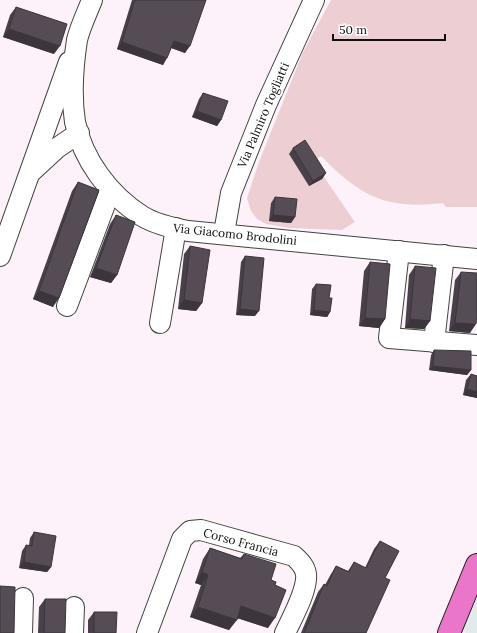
<svg xmlns="http://www.w3.org/2000/svg" width="477" height="633" font-family="Lora,serif">
<style>
.industrial{fill:#e4e9ec}
.pitch{fill:#edcfd3}
.lines{fill:none;stroke-linecap:round;stroke-linejoin:round}
.minor-casing{stroke:#424242;stroke-width:22}
.major-casing{stroke:#202020;stroke-width:24}
.minor{stroke:#fff;stroke-width:20}
.major{stroke:#e976c9;stroke-width:22}
.wall{fill:#49414a}
.shaded-wall{fill:#3c353c}
.building{fill:#554c56;stroke:#3c353c}
.labels{text-anchor:middle;dominant-baseline:central;stroke-width:4;stroke-linejoin:round;paint-order:stroke}
.street-label{font-size:12px;fill:#0f0f0f;stroke:#fff}
</style>
<rect width="100%" height="100%" fill="#fdf2fa"/>
<polygon class="industrial" points="477,598 477,633 465,633 464,630"/>
<path class="pitch" d="M 331,0 L 477,0 L 477,207 L 446,207 L 443,203 C 386,210 360,196 321,156 L 313,161 L 355,222 L 342,230 L 290,228 L 266,224 L 257,219 L 251,211 L 247,198 L 259,162 L 303,52 Z"/>
<g class="lines">
<defs>
<g id="minor">
<path d="M 92,0 C 87,13 80,27 77,40 C 73,66 71,96 75,122 C 83,160 109,195 142,216 C 155,224 172,228 188,231 L 477,259"/>
<polyline points="31,172 57,148 79,133"/>
<polyline points="224,233 231,193 266,105 314,0"/>
<polyline points="399,251 389,338 477,345"/>
<polyline points="0,256 69,62"/>
<polyline points="67,306 110,191"/>
<polyline points="160,323 176,228"/>
<polyline points="434,342 444,255"/>
<polyline points="22,633 23,598"/>
<polyline points="73,633 74,607"/>
<path d="M 147,633 L 182,539 L 190,531 L 201,530 L 294,556 C 299,561 305,566 306,574 C 308,590 292,618 285,633"/>
</g>
<polyline id="major" points="449,633 477,565"/>
</defs>
<use href="#minor" class="minor-casing"/>
<use href="#major" class="major-casing"/>
<use href="#minor" class="minor"/>
<use href="#major" class="major"/>
</g>
<g class="wall">
<polygon points="132,0 206,0 185,53 171,48 163,65 117,49"/>
<polygon points="16,7 54,54 3,37 10,15"/>
<polygon points="203,93 221,120 217,126 192,117 199,99"/>
<polygon points="293,148 326,173 322,179 309,186 289,154"/>
<polygon points="78,182 53,307 33,299 72,191"/>
<polygon points="275,197 295,217 291,223 269,221 271,203"/>
<polygon points="116,215 117,275 111,283 90,277 110,224"/>
<polygon points="190,246 202,303 196,311 178,309 184,254"/>
<polygon points="245,256 255,316 236,315 241,262"/>
<polygon points="370,262 385,319 379,328 359,326 364,271"/>
<polygon points="415,266 430,321 424,329 405,328 409,275"/>
<polygon points="461,272 470,333 449,331 455,280"/>
<polygon points="316,284 329,298 330,312 327,317 310,315 312,289"/>
<polygon points="434,350 471,370 467,375 429,370 431,355"/>
<polygon points="471,374 477,376 477,398 463,395 466,380"/>
<polygon points="34,532 51,567 47,572 19,568 22,551 26,545 29,545 30,538"/>
<polygon points="380,541 385,578 366,633 301,633 318,592 324,584 325,585 331,574 336,566 348,571 354,562 365,568 374,549"/>
<polygon points="210,548 240,558 244,554 275,585 268,628 237,618 229,630 190,617 201,585 195,583 203,559"/>
<polygon points="45,599 65,633 38,633 39,607"/>
<polygon points="94,612 116,633 88,633 88,620"/>
</g>
<g class="shaded-wall">
<polygon points="9,29 60,46 54,54 3,37"/>
<polygon points="174,41 190,46 185,53 169,47"/>
<polygon points="122,42 167,58 163,65 117,49"/>
<polygon points="197,111 221,120 217,126 192,117"/>
<polygon points="326,173 322,179 309,186 313,181"/>
<polygon points="273,215 295,217 291,223 269,221"/>
<polygon points="96,268 117,275 111,283 90,277"/>
<polygon points="39,291 59,298 53,307 33,299"/>
<polygon points="184,300 202,303 196,311 178,309"/>
<polygon points="240,309 259,311 255,316 236,315"/>
<polygon points="314,310 330,312 327,317 310,315"/>
<polygon points="365,318 385,319 379,328 359,326"/>
<polygon points="410,319 430,321 424,329 405,328"/>
<polygon points="455,323 476,324 470,333 449,331"/>
<polygon points="433,366 471,370 467,375 429,370"/>
<polygon points="467,389 477,392 477,398 463,395"/>
<polygon points="24,562 51,567 47,572 19,568"/>
<polygon points="202,572 208,575 201,585 195,583"/>
<polygon points="241,606 275,618 268,628 234,617"/>
<polygon points="198,607 237,620 229,630 190,617"/>
</g>
<g class="building">
<polygon points="135,0 206,0 190,46 174,41 167,58 122,42"/>
<polygon points="16,7 67,24 60,46 9,29"/>
<polygon points="203,93 228,101 221,120 197,111"/>
<polygon points="305,140 326,173 313,181 293,148"/>
<polygon points="78,182 99,190 59,298 39,291"/>
<polygon points="275,197 297,199 295,217 273,215"/>
<polygon points="116,215 135,222 117,275 96,268"/>
<polygon points="190,246 210,250 202,303 184,300"/>
<polygon points="245,256 264,258 259,311 240,309"/>
<polygon points="370,262 390,264 385,319 365,318"/>
<polygon points="415,266 436,268 430,321 410,319"/>
<polygon points="461,272 477,273 477,314 476,324 455,323"/>
<polygon points="316,284 331,285 329,298 332,298 330,312 314,310"/>
<polygon points="434,350 471,351 471,370 433,366"/>
<polygon points="471,374 477,376 477,392 467,389"/>
<polygon points="34,532 56,536 51,567 24,562 26,545 32,546"/>
<polygon points="380,541 399,551 385,578 390,580 366,633 304,633 324,584 327,586 336,566 349,572 354,562 366,568"/>
<polygon points="210,548 242,559 244,554 276,564 271,580 276,582 275,585 286,590 275,618 241,606 237,620 198,607 208,575 202,572"/>
<polygon points="0,586 15,587 14,633 0,633"/>
<polygon points="45,599 66,599 65,633 44,633"/>
<polygon points="94,612 117,612 116,633 94,633"/>
</g>
<g class="labels">
<g class="street-label">
<text transform="translate(263 115) rotate(-67)">Via Palmiro Togliatti</text>
<text transform="translate(235 234) rotate(6)">Via Giacomo Brodolini</text>
<text transform="translate(241 542) rotate(15)">Corso Francia</text>
</g>
</g>
<path d="M333 34v6h112v-6" fill="none" stroke="#0f0f0f" stroke-width="2"/>
<text x="339" y="34" font-size="12" fill="#0f0f0f" stroke="#ffffff" stroke-width="3" paint-order="stroke">50 m</text>
</svg>
